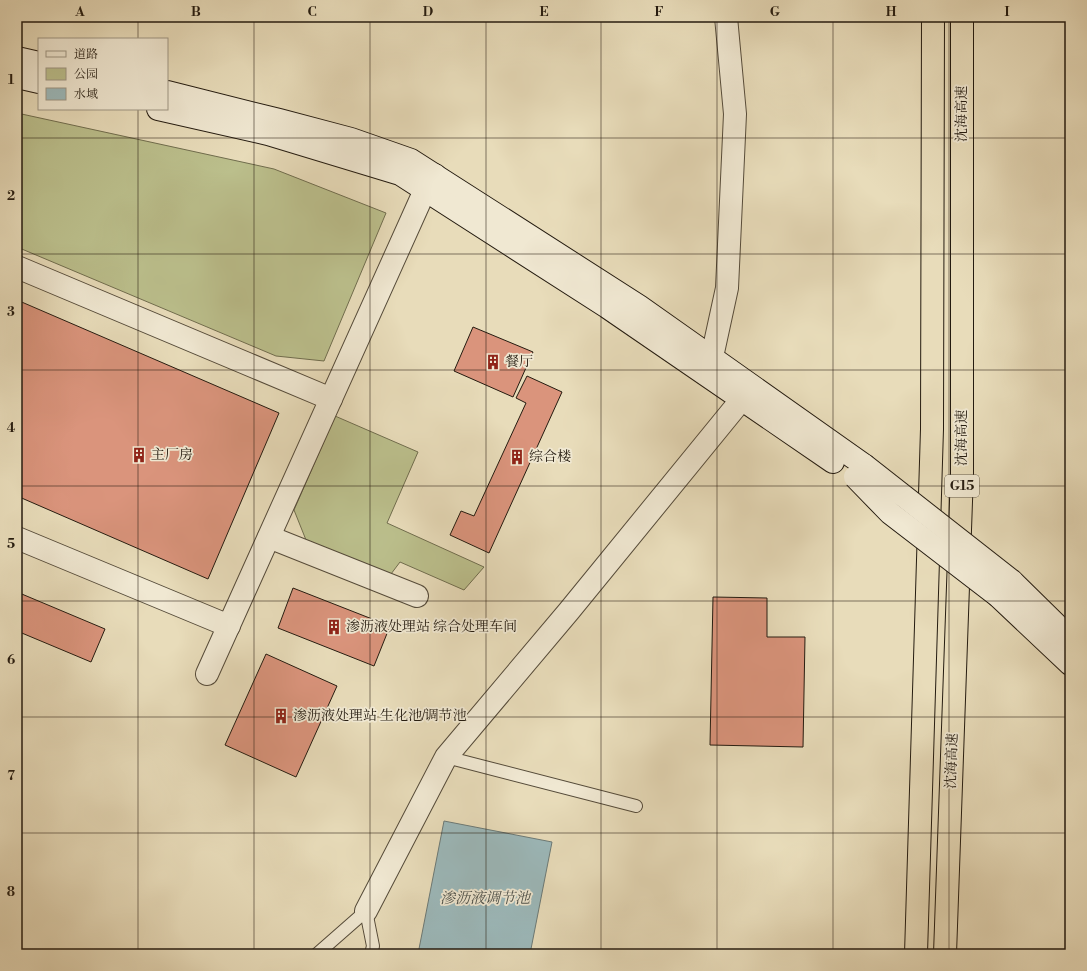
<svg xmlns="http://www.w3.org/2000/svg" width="1087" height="971" font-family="'Libre Bodoni','Noto Serif SC',serif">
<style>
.green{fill:#bbbf8c;stroke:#706d4e}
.water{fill:#9cb9bb;stroke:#6c7a77}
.building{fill:#da947c;stroke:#241b10}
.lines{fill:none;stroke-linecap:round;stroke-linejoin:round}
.service-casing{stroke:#554b3a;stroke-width:14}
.minor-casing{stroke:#554b3a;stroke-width:24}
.tertiary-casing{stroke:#554b3a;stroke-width:24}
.secondary-casing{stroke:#241b10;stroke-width:24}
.motorway-casing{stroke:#241b10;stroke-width:24}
.service{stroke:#f0e8d2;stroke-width:12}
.minor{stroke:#f0e8d2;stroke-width:22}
.tertiary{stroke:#f0e8d2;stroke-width:22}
.secondary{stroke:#f0e8d2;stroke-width:22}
.motorway{stroke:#e8dcba;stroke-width:22}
.secondary-bridge-casing{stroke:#241b10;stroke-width:24;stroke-linecap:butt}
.secondary-bridge{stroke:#f0e8d2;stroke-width:22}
.grid{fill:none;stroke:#241b10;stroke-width:1;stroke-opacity:0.55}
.labels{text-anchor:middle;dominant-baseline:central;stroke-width:3.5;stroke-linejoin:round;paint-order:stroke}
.shield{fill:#f0e8d2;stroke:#61584a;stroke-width:1}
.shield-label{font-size:13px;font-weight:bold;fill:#241b10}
.street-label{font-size:14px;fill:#241b10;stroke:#f0e8d2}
.poi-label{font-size:14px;fill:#241b10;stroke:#f0e8d2;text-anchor:start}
.water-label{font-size:15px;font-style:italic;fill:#4e524c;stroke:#f0e8d2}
.neatline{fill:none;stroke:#241b10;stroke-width:1.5}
.grid-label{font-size:13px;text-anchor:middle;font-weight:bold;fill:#241b10}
</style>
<rect width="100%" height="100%" fill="#e8dcba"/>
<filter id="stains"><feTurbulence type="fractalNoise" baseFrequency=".005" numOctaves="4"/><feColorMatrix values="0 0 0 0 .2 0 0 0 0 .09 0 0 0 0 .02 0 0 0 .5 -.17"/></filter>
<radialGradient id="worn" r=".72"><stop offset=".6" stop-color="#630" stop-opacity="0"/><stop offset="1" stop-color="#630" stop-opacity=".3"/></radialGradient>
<g class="green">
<polygon points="17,113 274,169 386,213 324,361 276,356 17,247"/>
<polygon points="335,416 418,452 387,523 484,567 464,590 400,562 391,574 308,545 294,510"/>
</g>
<polygon class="water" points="444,821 552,842 530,954 418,954"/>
<g class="building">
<polygon points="17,300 279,413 208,579 17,496"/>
<polygon points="473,327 533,352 513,397 454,371"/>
<polygon points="527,376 562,392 489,553 450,535 461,511 474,516 526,403 516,398"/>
<polygon points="293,588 390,626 374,666 278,628"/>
<polygon points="17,592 105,629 91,662 17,631"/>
<polygon points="713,597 767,598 767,637 805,637 803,747 710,745"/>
<polygon points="266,654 337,686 296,777 225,745"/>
</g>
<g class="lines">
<defs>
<g id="service">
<polyline points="446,757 636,806"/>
<polyline points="317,954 366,911 373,946 371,954"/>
</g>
<g id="minor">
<polyline points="17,267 331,399"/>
<polyline points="269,537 417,596"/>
<polyline points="207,674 412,219 425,190 435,175"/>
<polyline points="366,911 446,757 569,611 742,399"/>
</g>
<g id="tertiary">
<polyline points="712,357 727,288 735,114 726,17"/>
<polyline points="17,538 229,626"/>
</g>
<g id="secondary">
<polyline points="17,58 39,63"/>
<polyline points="17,77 39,82"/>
<polyline points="167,92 279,120 351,139 411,160 639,306 864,465"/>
<polyline points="158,109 268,134 400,174 607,307 833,462"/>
<polyline points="1012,581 1070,638"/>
<polyline points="998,596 1070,664"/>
</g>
<g id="motorway">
<polyline points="916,954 932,429 933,17"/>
<polyline points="945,954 962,473 962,17"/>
</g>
</defs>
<use href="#service" class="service-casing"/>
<use href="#minor" class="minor-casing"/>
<use href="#tertiary" class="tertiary-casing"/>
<use href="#secondary" class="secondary-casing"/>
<use href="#motorway" class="motorway-casing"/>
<use href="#service" class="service"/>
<use href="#minor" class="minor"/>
<use href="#tertiary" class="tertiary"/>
<use href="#secondary" class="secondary"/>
<use href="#motorway" class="motorway"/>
<defs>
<g id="secondary-bridge">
<polyline points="864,465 1012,581"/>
<polyline points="855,477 890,513 998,596"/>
</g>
</defs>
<use href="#secondary-bridge" class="secondary-bridge-casing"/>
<use href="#secondary-bridge" class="secondary-bridge"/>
</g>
<path class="grid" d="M 138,17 L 138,39M 254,17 L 254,954M 370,17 L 370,954M 486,17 L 486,954M 601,17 L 601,954M 717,17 L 717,954M 833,17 L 833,954M 949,17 L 949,954M 138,109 L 138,954M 17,138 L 1070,138M 17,254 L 1070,254M 17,370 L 1070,370M 17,486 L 1070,486M 17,601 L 1070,601M 17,717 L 1070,717M 17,833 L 1070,833"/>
<defs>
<symbol id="building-bare" viewBox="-9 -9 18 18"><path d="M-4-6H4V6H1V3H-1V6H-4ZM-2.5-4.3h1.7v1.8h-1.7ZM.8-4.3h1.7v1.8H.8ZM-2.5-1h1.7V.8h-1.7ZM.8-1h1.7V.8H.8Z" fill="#8f2418" stroke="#f0e8d2" stroke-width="2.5" paint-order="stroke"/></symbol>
</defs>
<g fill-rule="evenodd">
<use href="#building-bare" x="482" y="351" width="22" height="22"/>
<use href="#building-bare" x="128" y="444" width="22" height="22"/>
<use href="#building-bare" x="506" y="446" width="22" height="22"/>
<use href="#building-bare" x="323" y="616" width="22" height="22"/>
<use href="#building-bare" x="270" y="705" width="22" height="22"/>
</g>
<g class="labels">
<rect class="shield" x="945" y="475" width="34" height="22" rx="3"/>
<g class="shield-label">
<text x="962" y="486">G15</text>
</g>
<g class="street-label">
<text transform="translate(962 114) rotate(-90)">沈海高速</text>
<text transform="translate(962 438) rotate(-90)">沈海高速</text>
<text transform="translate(952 761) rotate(-88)">沈海高速</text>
</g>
<g class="poi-label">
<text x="505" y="362">餐厅</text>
<text x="151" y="455">主厂房</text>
<text x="529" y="457">综合楼</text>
<text x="346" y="627">渗沥液处理站 综合处理车间</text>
<text x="293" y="716">渗沥液处理站 生化池/调节池</text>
</g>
<g class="water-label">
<text x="485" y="898">渗沥液调节池</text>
</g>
</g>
<rect width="1087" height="971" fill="none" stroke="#e8dcba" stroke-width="44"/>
<rect x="38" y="38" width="130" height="72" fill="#f0e8d2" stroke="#9e9684"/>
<rect x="46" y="51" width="20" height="6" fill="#f0e8d2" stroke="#9e9684"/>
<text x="74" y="58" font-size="12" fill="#241b10">道路</text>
<rect x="46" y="68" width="20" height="12" fill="#bbbf8c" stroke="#9e9684"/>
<text x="74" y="78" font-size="12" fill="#241b10">公园</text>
<rect x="46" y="88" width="20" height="12" fill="#9cb9bb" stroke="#9e9684"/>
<text x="74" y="98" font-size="12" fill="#241b10">水域</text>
<rect x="22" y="22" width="1043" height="927" class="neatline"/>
<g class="grid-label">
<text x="80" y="16">A</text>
<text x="196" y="16">B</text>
<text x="312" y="16">C</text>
<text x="428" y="16">D</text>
<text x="544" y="16">E</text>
<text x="659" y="16">F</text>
<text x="775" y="16">G</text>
<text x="891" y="16">H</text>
<text x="1007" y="16">I</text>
<text x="11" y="84">1</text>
<text x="11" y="200">2</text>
<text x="11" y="316">3</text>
<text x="11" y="432">4</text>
<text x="11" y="548">5</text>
<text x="11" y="664">6</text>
<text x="11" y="780">7</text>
<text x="11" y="896">8</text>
</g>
<rect width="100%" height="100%" filter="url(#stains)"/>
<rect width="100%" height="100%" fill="url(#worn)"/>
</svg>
